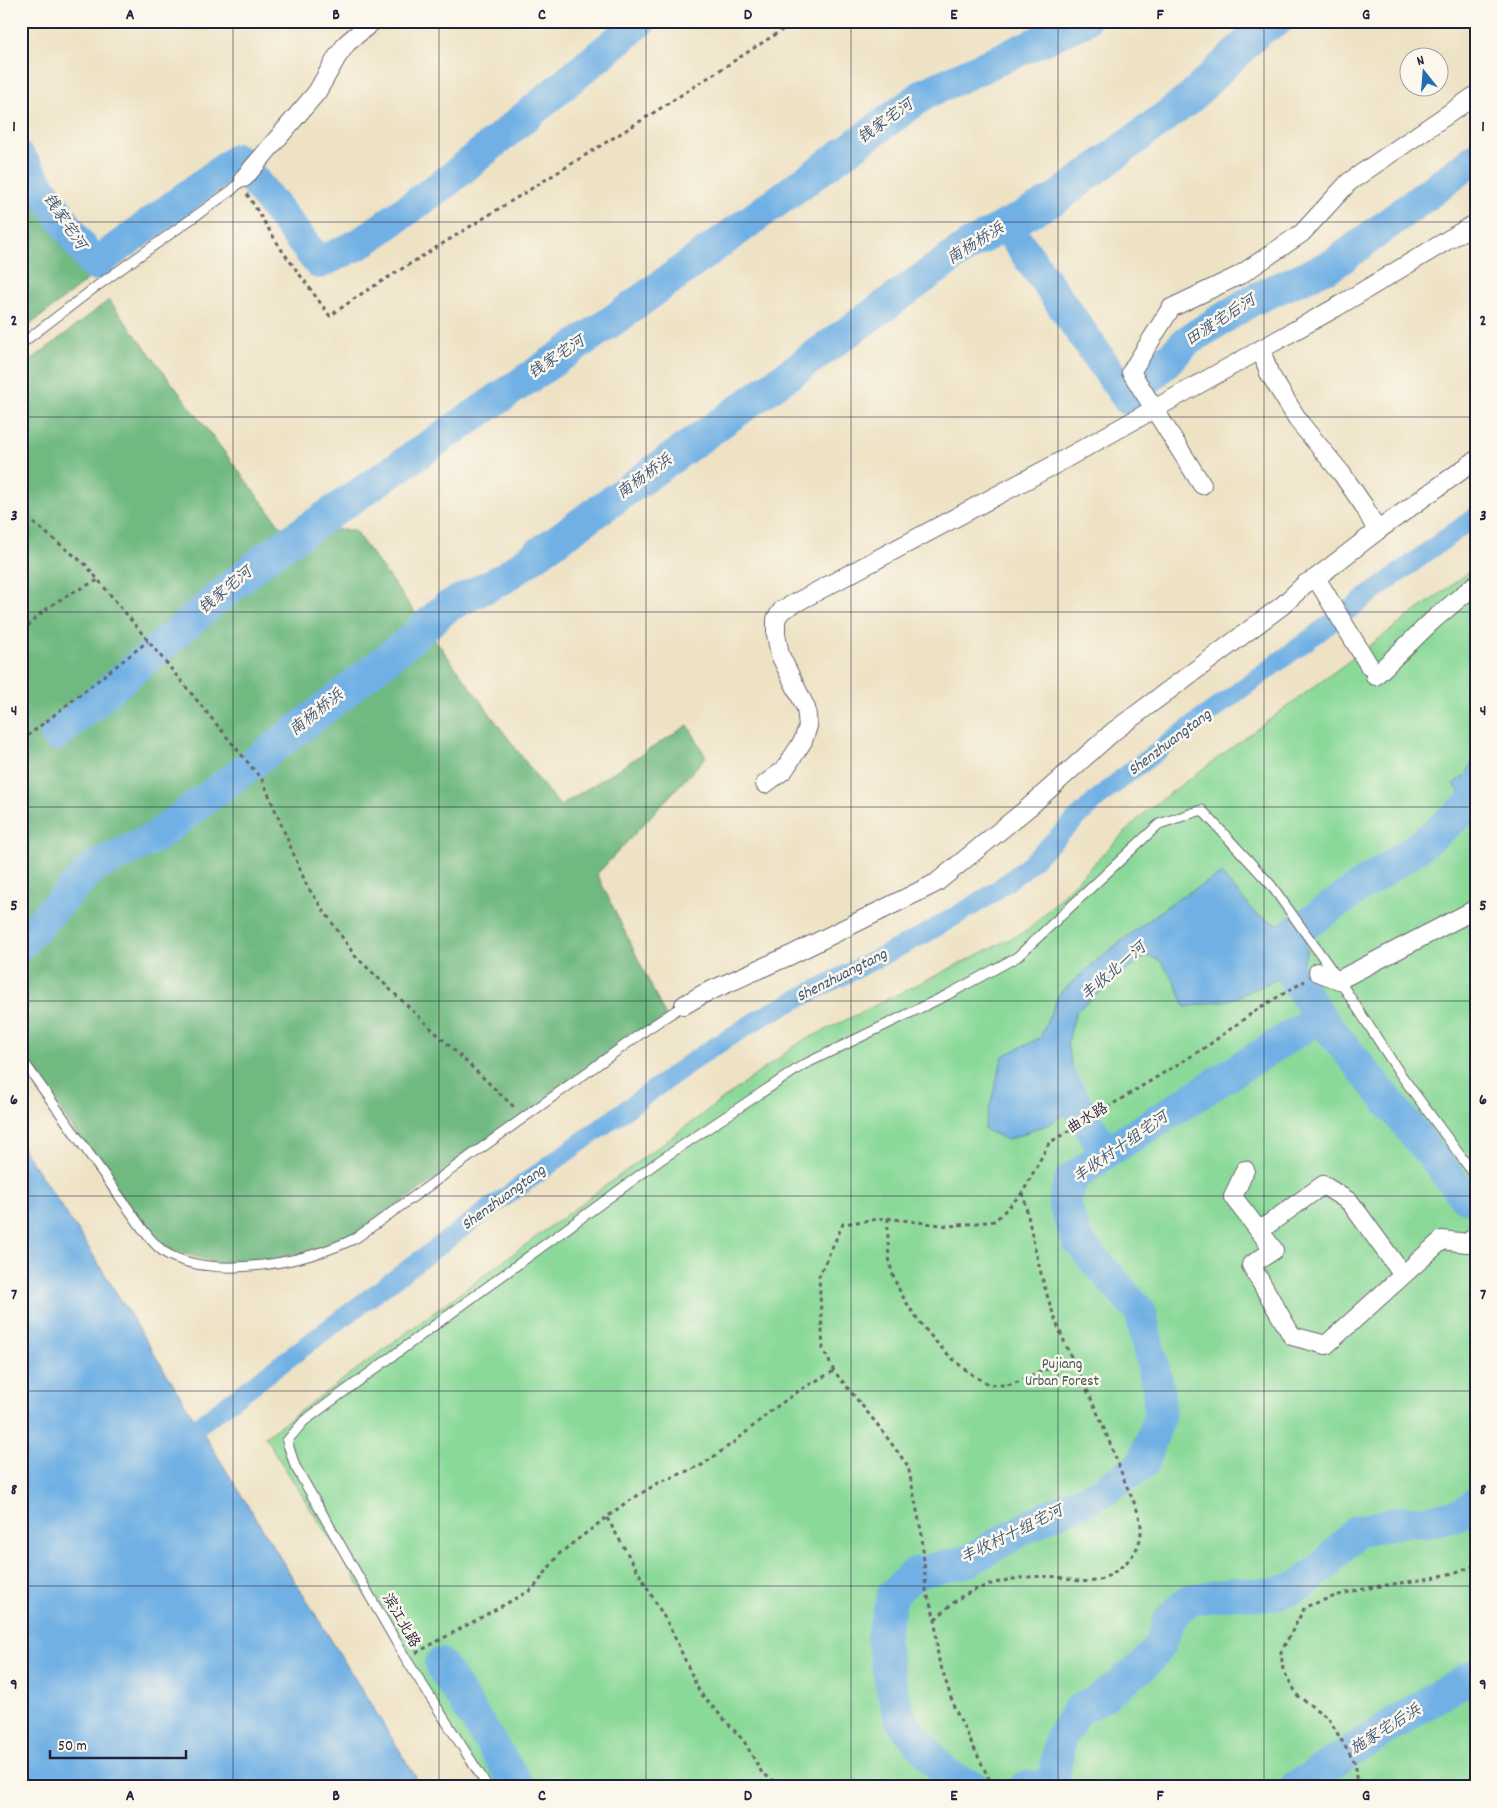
<svg xmlns="http://www.w3.org/2000/svg" width="1497" height="1808" font-family="Dekko,'LXGW WenKai TC',sans-serif">
<style>
.green{fill:#8ad999;stroke:#567e6a}
.forest{fill:#6fb981;stroke:#486e5e}
.water{fill:#70b0e4;stroke:#496990}
.lines{fill:none;stroke-linecap:round;stroke-linejoin:round}
.canal{stroke:#70b0e4;stroke-width:19}
.river{stroke:#70b0e4;stroke-width:32}
.service-casing{stroke:#69656b;stroke-width:11}
.minor-casing{stroke:#69656b;stroke-width:20}
.path{stroke:#69656b;stroke-width:3;stroke-dasharray:4 4;stroke-linecap:butt}
.service{stroke:#fff;stroke-width:9}
.minor{stroke:#fff;stroke-width:18}
.grid{fill:none;stroke:#22223b;stroke-width:1;stroke-opacity:0.55}
.labels{text-anchor:middle;dominant-baseline:central;stroke-width:5;stroke-linejoin:round;paint-order:stroke}
.street-label{font-size:15px;fill:#22223b;stroke:#fbf7ec}
.park-label{font-size:15px;fill:#415957;stroke:#fbf7ec}
.water-label{font-size:16px;font-style:italic;fill:#3d5476;stroke:#fbf7ec}
.neatline{fill:none;stroke:#22223b;stroke-width:2}
.grid-label{font-size:16px;text-anchor:middle;font-weight:bold;fill:#22223b}
</style>
<rect width="100%" height="100%" fill="#fbf7ec"/>
<filter id="ink" filterUnits="userSpaceOnUse"><feTurbulence type="fractalNoise" baseFrequency=".02" numOctaves="2"/><feDisplacementMap in="SourceGraphic" scale="10" xChannelSelector="R" yChannelSelector="G"/><feConvolveMatrix kernelMatrix="1 2 1 2 8 2 1 2 1" color-interpolation-filters="sRGB"/></filter>
<filter id="wash" filterUnits="userSpaceOnUse"><feTurbulence type="fractalNoise" baseFrequency=".0096" numOctaves="4" result="noise"/><feDisplacementMap in="SourceGraphic" scale="20" xChannelSelector="R" yChannelSelector="G"/><feGaussianBlur stdDeviation="1.12" result="paint"/><feColorMatrix in="noise" values="0 0 0 0 0 0 0 0 0 0 0 0 0 0 0 0 0 1.4 0 .05"/><feComposite in="paint" operator="in"/></filter>
<g filter="url(#wash)">
<rect width="100%" height="100%" fill="#eee2c4"/>
<polygon class="green" points="1476,567 1476,1787 488,1787 265,1437 799,1043 1028,930 1146,811"/>
<g class="forest">
<polygon points="21,168 91,277 21,332"/>
<polygon points="109,300 282,528 354,530 542,784 560,806 688,725 706,757 597,874 666,1017 340,1246 231,1267 157,1246 139,1225 21,1053 21,368"/>
</g>
<g class="water">
<polygon points="1476,752 1476,816 1454,784 1467,774"/>
<polygon points="1221,874 1257,915 1273,923 1288,924 1307,950 1301,969 1229,1000 1185,1007 1175,982 1160,960 1145,956 1076,1011 1067,1045 1075,1080 1085,1101 1049,1124 1007,1140 984,1129 1003,1056 1040,1038 1059,994 1103,955 1174,901"/>
<polygon points="21,1146 82,1237 422,1787 21,1787"/>
</g>
<g class="lines">
<polyline class="canal" points="198,1426 460,1230 698,1057 760,1018 925,934 986,898 1023,870 1097,799 1128,773 1476,516"/>
<g class="river">
<polyline points="21,159 94,265 237,159 319,263 361,243 450,179 641,21"/>
<polyline points="1006,225 1128,399 1187,341 1252,300 1334,264 1476,158"/>
<polyline points="56,735 265,558 618,317 926,93 1084,21"/>
<polyline points="21,943 92,868 154,838 306,723 404,645 447,607 504,578 971,244 1057,198 1189,99 1261,29 1277,21"/>
<polyline points="1273,947 1320,1017"/>
<polyline points="1264,962 1273,947 1418,847 1476,800"/>
<polyline points="1054,1068 1106,1153"/>
<polyline points="440,1664 519,1787"/>
<polyline points="1053,1784 1060,1739 1077,1711 1102,1697 1144,1665 1159,1647 1170,1618 1189,1600 1235,1593 1272,1595 1300,1586 1323,1567 1355,1532 1398,1522 1428,1521 1461,1514 1476,1503"/>
<polyline points="974,1787 947,1775 916,1739 901,1720 892,1690 882,1638 893,1594 915,1573 969,1561 991,1547 1048,1516 1100,1493 1143,1464 1160,1414 1158,1386 1148,1347 1141,1313 1077,1240 1064,1204 1070,1180 1106,1153 1320,1017 1465,1197"/>
<polyline points="1025,1787 1053,1784 1058,1787"/>
<polyline points="1295,1787 1444,1692 1476,1674"/>
</g>
</g>
</g>
<g filter="url(#ink)">
<g class="lines">
<defs>
<g id="service">
<polyline points="21,344 97,286 232,190 244,178"/>
<path d="M 21,1058 L 144,1231 C 151,1240 159,1250 169,1255 C 220,1280 307,1262 356,1238 L 646,1030 L 684,1005"/>
<polyline points="488,1787 406,1659 295,1466 287,1441 304,1421 659,1161 803,1065 947,995 1017,957 1159,824 1202,810 1271,885 1339,980 1401,1075 1476,1177"/>
</g>
<g id="minor">
<polyline points="244,178 317,92 337,57 347,43 373,21"/>
<polyline points="1261,349 1269,373 1300,423 1342,474 1364,506 1377,531"/>
<polyline points="1202,485 1131,372 1171,308 1240,275 1302,233 1349,182 1476,95"/>
<polyline points="1316,578 1370,667"/>
<polyline points="1375,676 1432,621 1476,584"/>
<polyline points="765,784 784,770 803,741 808,726 806,708 780,655 776,634 776,619 782,610 1054,465 1335,308 1476,223"/>
<polyline points="1318,972 1339,980 1476,909"/>
<polyline points="684,1005 703,994 791,955 936,883 1029,807 1114,731 1283,605 1305,584 1316,578 1377,531 1476,460"/>
<polyline points="1245,1170 1233,1197 1274,1250 1251,1265 1292,1336 1326,1345 1442,1240 1467,1243 1476,1236"/>
<polyline points="1259,1231 1323,1185 1350,1202 1403,1275"/>
</g>
</defs>
<use href="#service" class="service-casing"/>
<use href="#minor" class="minor-casing"/>
<g class="path">
<polyline points="247,194 281,249 330,316 358,296 647,117 796,21"/>
<polyline points="21,513 86,565 263,781 307,886 355,956 515,1108"/>
<path d="M 21,641 C 24,636 26,628 30,624 C 47,605 75,590 99,580"/>
<polyline points="21,741 148,641"/>
<path d="M 888,1218 C 888,1236 887,1254 892,1272 C 902,1307 952,1368 987,1383 C 992,1385 1000,1385 1005,1385 C 1016,1385 1034,1374 1044,1370 C 1054,1367 1064,1364 1074,1361"/>
<polyline points="607,1518 671,1629 700,1693 744,1741 762,1773 784,1787"/>
<path d="M 935,1619 C 943,1613 950,1605 958,1599 C 984,1582 1026,1574 1057,1577 C 1070,1579 1089,1585 1102,1579 C 1120,1570 1140,1555 1141,1532 C 1142,1515 1131,1497 1125,1482 C 1115,1456 1105,1430 1094,1405 C 1082,1379 1069,1354 1059,1329 C 1041,1285 1033,1238 1023,1193"/>
<polyline points="416,1653 533,1589 560,1553 624,1504 658,1483 702,1465 737,1440 772,1410 803,1388 834,1371"/>
<polyline points="993,1787 954,1707 938,1657 935,1619 926,1590 922,1535 908,1466 877,1424 834,1371 823,1349 819,1276 843,1224 885,1218 950,1226 995,1221 1023,1192 1049,1143 1206,1047 1259,1008 1305,981"/>
<path d="M 1356,1787 L 1356,1765 L 1329,1719 L 1298,1696 L 1283,1670 L 1281,1652 L 1305,1607 C 1319,1602 1334,1596 1349,1592 C 1391,1582 1435,1582 1476,1565"/>
</g>
<use href="#service" class="service"/>
<use href="#minor" class="minor"/>
</g>
</g>
<path class="grid" d="M 233,21 L 233,1787M 439,21 L 439,1787M 646,21 L 646,1787M 851,21 L 851,1787M 1058,21 L 1058,1787M 1264,21 L 1264,1787M 21,222 L 1476,222M 21,417 L 1476,417M 21,612 L 1476,612M 21,807 L 1476,807M 21,1001 L 1476,1001M 21,1196 L 1476,1196M 21,1391 L 1476,1391M 21,1586 L 1476,1586"/>
<g class="labels">
<g class="street-label">
<text transform="translate(1088 1119) rotate(-31)">曲水路</text>
<text transform="translate(400 1621) rotate(60)">滨江北路</text>
</g>
<g class="park-label">
<text x="1062" y="1365">Pujiang<tspan x="1062" dy="17">Urban Forest</tspan></text>
</g>
<g class="water-label">
<text transform="translate(886 122) rotate(-36)">钱家宅河</text>
<text transform="translate(64 222) rotate(56)">钱家宅河</text>
<text transform="translate(976 244) rotate(-32)">南杨桥浜</text>
<text transform="translate(1221 321) rotate(-33)">田渡宅后河</text>
<text transform="translate(557 358) rotate(-34)">钱家宅河</text>
<text transform="translate(645 477) rotate(-36)">南杨桥浜</text>
<text transform="translate(226 591) rotate(-40)">钱家宅河</text>
<text transform="translate(317 713) rotate(-39)">南杨桥浜</text>
<text transform="translate(1170 743) rotate(-37)">Shenzhuangtang</text>
<text transform="translate(1114 972) rotate(-41)">丰收北一河</text>
<text transform="translate(842 976) rotate(-27)">Shenzhuangtang</text>
<text transform="translate(1121 1148) rotate(-35)">丰收村十组宅河</text>
<text transform="translate(504 1198) rotate(-36)">Shenzhuangtang</text>
<text transform="translate(1012 1535) rotate(-26)">丰收村十组宅河</text>
<text transform="translate(1386 1730) rotate(-32)">施家宅后浜</text>
</g>
</g>
<rect width="1497" height="1808" fill="none" stroke="#fbf7ec" stroke-width="55"/>
<g transform="translate(1424 72) rotate(343)"><circle r="24" fill="#fbf7ec" stroke="#a4a2a5"/>
<path d="M0-4L9 19L0 12L-9 19Z" fill="#1f6fb2"/>
<text y="-8" font-size="14" font-weight="bold" text-anchor="middle" fill="#22223b">N</text>
</g>
<path d="M50 1750v8h136v-8" fill="none" stroke="#22223b" stroke-width="2.5"/>
<text x="58" y="1750" font-size="15" fill="#22223b" stroke="#fbf7ec" stroke-width="4" paint-order="stroke">50 m</text>
<rect x="28" y="28" width="1442" height="1752" class="neatline"/>
<g class="grid-label">
<text x="130" y="19">A</text>
<text x="336" y="19">B</text>
<text x="542" y="19">C</text>
<text x="748" y="19">D</text>
<text x="954" y="19">E</text>
<text x="1160" y="19">F</text>
<text x="1366" y="19">G</text>
<text x="14" y="131">1</text>
<text x="1483" y="131">1</text>
<text x="14" y="325">2</text>
<text x="1483" y="325">2</text>
<text x="14" y="520">3</text>
<text x="1483" y="520">3</text>
<text x="14" y="715">4</text>
<text x="1483" y="715">4</text>
<text x="14" y="910">5</text>
<text x="1483" y="910">5</text>
<text x="14" y="1104">6</text>
<text x="1483" y="1104">6</text>
<text x="14" y="1299">7</text>
<text x="1483" y="1299">7</text>
<text x="14" y="1494">8</text>
<text x="1483" y="1494">8</text>
<text x="14" y="1689">9</text>
<text x="1483" y="1689">9</text>
<text x="130" y="1800">A</text>
<text x="336" y="1800">B</text>
<text x="542" y="1800">C</text>
<text x="748" y="1800">D</text>
<text x="954" y="1800">E</text>
<text x="1160" y="1800">F</text>
<text x="1366" y="1800">G</text>
</g>
</svg>
